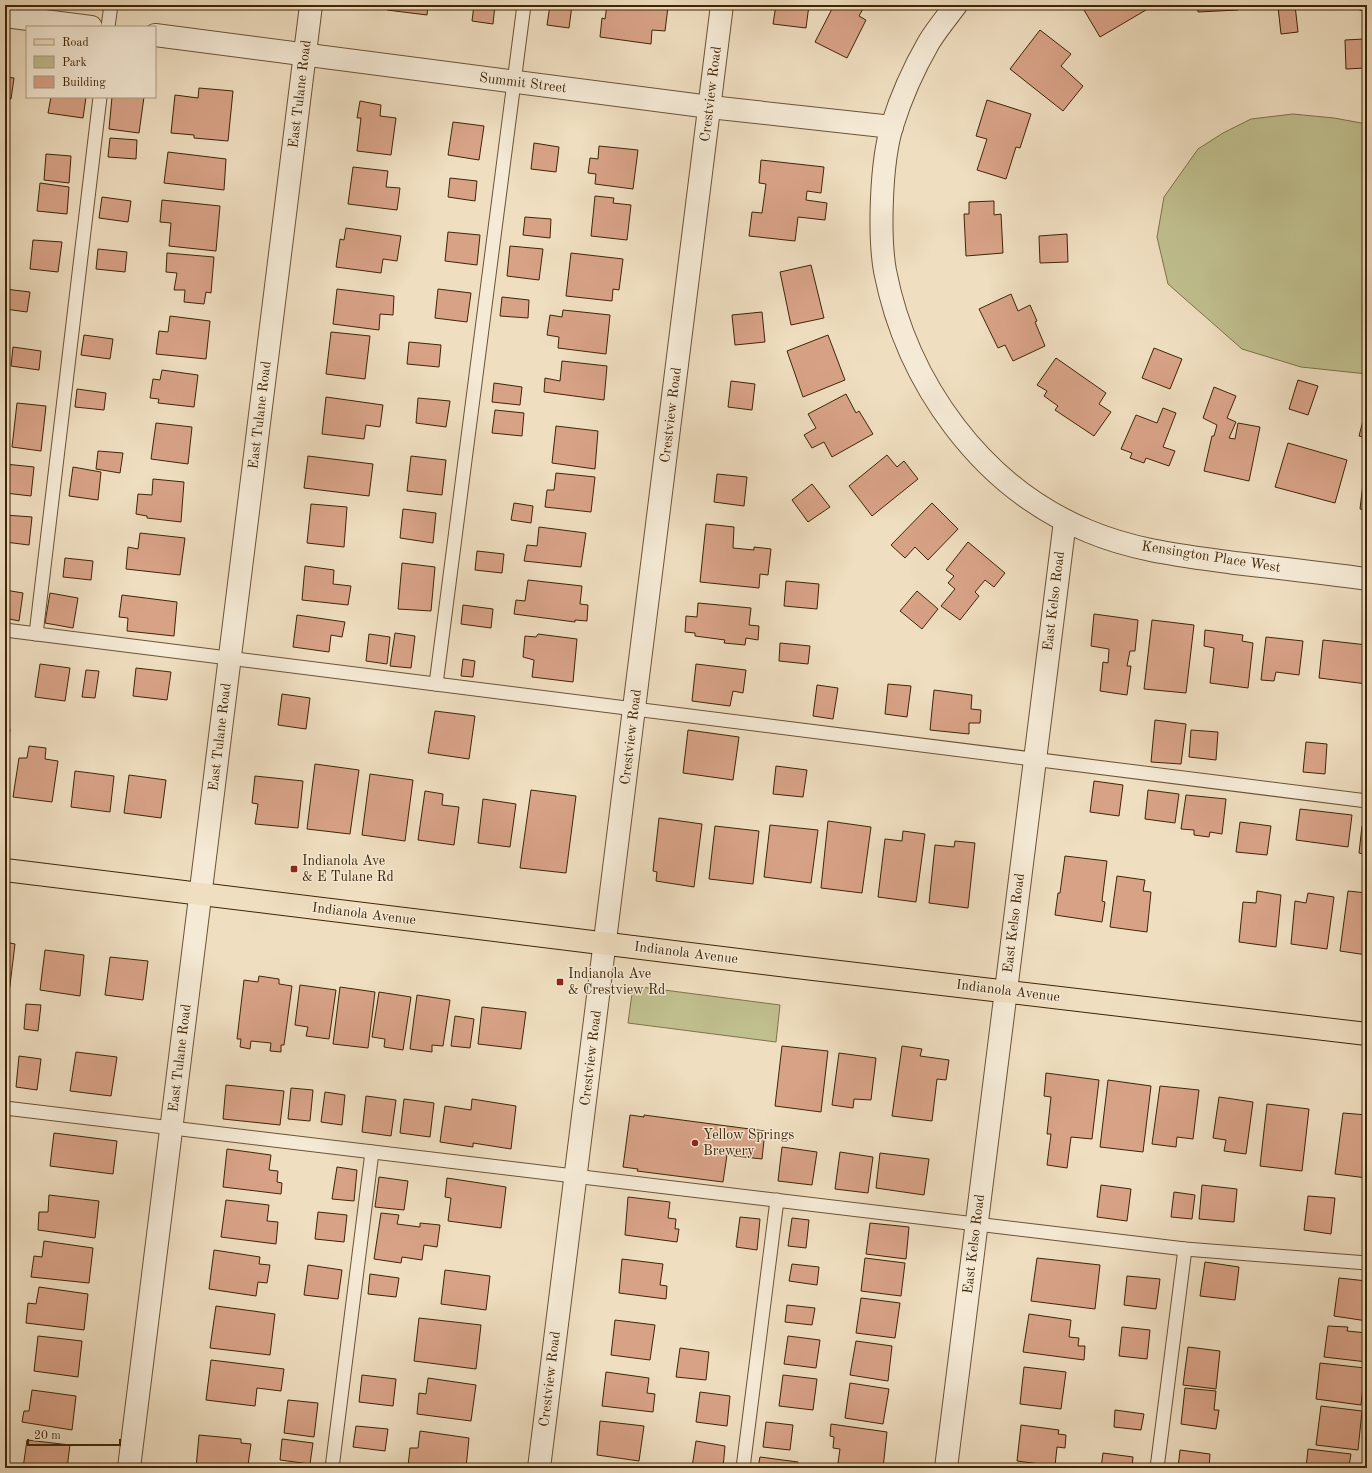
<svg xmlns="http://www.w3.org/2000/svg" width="1372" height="1473" font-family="'Old Standard TT',serif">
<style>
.green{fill:#c0bf8e;stroke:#80724a}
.building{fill:#d8a287;stroke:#3f2505}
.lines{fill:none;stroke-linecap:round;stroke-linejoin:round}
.service-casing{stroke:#6b5334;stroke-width:15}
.minor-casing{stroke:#6b5334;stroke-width:24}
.primary-casing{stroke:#3f2505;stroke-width:24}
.service{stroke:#f5ead6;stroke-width:13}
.minor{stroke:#f5ead6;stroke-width:22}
.primary{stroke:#efdec0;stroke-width:22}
.poi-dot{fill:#8f2418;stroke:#f5ead6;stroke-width:1.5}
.labels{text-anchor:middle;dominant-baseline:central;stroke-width:3;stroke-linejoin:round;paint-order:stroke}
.street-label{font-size:14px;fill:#3f2505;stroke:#f5ead6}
.poi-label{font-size:14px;fill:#3f2505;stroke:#f5ead6;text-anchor:start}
</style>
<rect width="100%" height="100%" fill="#efdec0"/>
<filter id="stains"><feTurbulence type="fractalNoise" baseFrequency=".005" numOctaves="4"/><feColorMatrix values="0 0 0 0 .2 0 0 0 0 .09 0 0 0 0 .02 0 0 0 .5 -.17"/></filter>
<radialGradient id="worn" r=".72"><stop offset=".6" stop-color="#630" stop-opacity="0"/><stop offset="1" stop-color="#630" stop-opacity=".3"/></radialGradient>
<g class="green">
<polygon points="1293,114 1334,118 1367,124 1367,374 1301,367 1242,349 1168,284 1157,237 1164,197 1198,149 1223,133 1251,119"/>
<polygon points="633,986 780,1005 776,1042 628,1023"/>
</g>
<g class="building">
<polygon points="387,5 428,5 427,15 387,10"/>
<polygon points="474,5 495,5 493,24 472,21"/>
<polygon points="550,5 572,5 569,28 547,25"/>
<polygon points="607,5 655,5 668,7 665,31 652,30 651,44 600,37 602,18 605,19"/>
<polygon points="776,5 809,5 806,28 773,24"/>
<polygon points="834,5 865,5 859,16 866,20 847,58 815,42"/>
<polygon points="1081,5 1143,5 1146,10 1100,37"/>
<polygon points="1198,5 1238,5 1238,10 1198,12"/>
<polygon points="1275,5 1295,5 1298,32 1281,34 1278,7 1276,7"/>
<polygon points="1358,5 1367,5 1367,12 1357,9"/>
<polygon points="1040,30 1071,54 1061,66 1083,86 1063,111 1010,69"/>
<polygon points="1364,39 1365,68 1346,69 1345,40"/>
<polygon points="5,77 14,78 11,99 5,98"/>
<polygon points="199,88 233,91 228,141 194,138 194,135 171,133 175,95 198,98"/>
<polygon points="51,97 86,97 83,118 48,113"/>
<polygon points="112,97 144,97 139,133 109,129"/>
<polygon points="987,100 1031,114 1020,148 1016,147 1006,179 977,170 987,139 976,136"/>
<polygon points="360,101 381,105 380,116 396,118 391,155 357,151 361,118 357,118"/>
<polygon points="453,122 484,126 479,160 448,155"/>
<polygon points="110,138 137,140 136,159 108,157"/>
<polygon points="534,143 559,147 556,172 531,169"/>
<polygon points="599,146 638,150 633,189 595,184 596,174 588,173 590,158 598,159"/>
<polygon points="168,152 226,159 224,190 164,183"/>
<polygon points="46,154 71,156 69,183 44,180"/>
<polygon points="761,160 824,167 821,193 807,191 806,200 827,203 825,220 798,217 795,241 749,236 752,212 762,213 766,184 759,183"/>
<polygon points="353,167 388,171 386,187 400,188 397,210 348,204"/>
<polygon points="450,178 477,181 475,201 448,197"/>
<polygon points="40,183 69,187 67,214 37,211"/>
<polygon points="595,196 614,198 613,203 631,205 627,240 591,236"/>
<polygon points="102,197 131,201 128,222 99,218"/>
<polygon points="162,200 220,206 216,251 169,246 171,223 160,222"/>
<polygon points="994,201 994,215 1001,214 1003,253 966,256 964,214 969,214 969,202"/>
<polygon points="525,217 551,219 550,238 523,235"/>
<polygon points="346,228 401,236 397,261 383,259 381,273 336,267 340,239 344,240"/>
<polygon points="448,232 480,235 477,265 445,261"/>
<polygon points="1067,234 1068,262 1040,263 1039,236"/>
<polygon points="33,240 62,242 58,272 30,269"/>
<polygon points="510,246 543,249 539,280 507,276"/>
<polygon points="98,249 127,252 125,272 96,269"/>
<polygon points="167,253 214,257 211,293 206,292 204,304 184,302 185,290 174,290 177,273 166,272"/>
<polygon points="571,253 623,259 619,290 613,289 612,301 566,296"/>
<polygon points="811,265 824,318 791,325 780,272"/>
<polygon points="5,289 30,292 27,312 5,309"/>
<polygon points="337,289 394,296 393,315 380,314 379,330 333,324"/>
<polygon points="438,289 471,293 467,322 435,318"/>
<polygon points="1011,294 1018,311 1030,305 1037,321 1035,322 1045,346 1013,361 1005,345 998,348 979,309"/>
<polygon points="502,297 529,300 528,318 500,316"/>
<polygon points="563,310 610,315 606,354 558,348 559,337 547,335 550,315 562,317"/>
<polygon points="762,312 765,342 735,345 732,315"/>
<polygon points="170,316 210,321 206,359 156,354 159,331 168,332"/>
<polygon points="331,332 370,336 365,379 326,374"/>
<polygon points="84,335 113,339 110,359 81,355"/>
<polygon points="828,335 845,380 803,397 787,351"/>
<polygon points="409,342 441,345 439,367 407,364"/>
<polygon points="13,347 41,351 39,370 11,366"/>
<polygon points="1154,348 1182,359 1170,389 1142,378"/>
<polygon points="1056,358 1106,393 1099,404 1111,412 1094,436 1055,410 1058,406 1044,396 1047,391 1037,385"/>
<polygon points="562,361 607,366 604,400 544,392 545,378 560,381"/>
<polygon points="162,370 198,375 194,407 158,403 159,399 150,398 153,379 160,380"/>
<polygon points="1298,380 1318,386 1308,415 1289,409"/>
<polygon points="731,381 755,384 752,410 728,407"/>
<polygon points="494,383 522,387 520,405 492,402"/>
<polygon points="1214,387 1236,396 1227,418 1236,422 1229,438 1235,439 1238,423 1260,427 1249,481 1204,471 1212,436 1214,436 1217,425 1203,418"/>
<polygon points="77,389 106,393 104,410 75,407"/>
<polygon points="846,394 856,413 859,411 873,434 832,457 824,442 812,448 804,435 816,428 808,414"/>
<polygon points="326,397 383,405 380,427 366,425 364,439 322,434"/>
<polygon points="418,398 450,401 446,427 416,423"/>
<polygon points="17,403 46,406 41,451 12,447"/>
<polygon points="1163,408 1176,413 1163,447 1175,451 1169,466 1146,458 1144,463 1130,458 1132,453 1121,449 1136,415 1157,423"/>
<polygon points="1366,409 1367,409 1367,438 1359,436"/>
<polygon points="495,410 524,413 522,436 492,433"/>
<polygon points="156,423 192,427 188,464 151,459"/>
<polygon points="556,426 598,431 595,469 552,463"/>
<polygon points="1288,443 1347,460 1335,503 1275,487"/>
<polygon points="98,451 123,453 120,473 96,469"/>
<polygon points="887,455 897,467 904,461 918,479 872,516 849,486"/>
<polygon points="308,456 373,464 369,496 304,488"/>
<polygon points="411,456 446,460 442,495 407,491"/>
<polygon points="5,464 34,467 31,496 5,493"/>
<polygon points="73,467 101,472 98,500 69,496"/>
<polygon points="1365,467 1367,467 1367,510 1360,509"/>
<polygon points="556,473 595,477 591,512 545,507 547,490 554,490"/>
<polygon points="717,474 747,477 744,506 714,502"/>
<polygon points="153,479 184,482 181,522 147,518 147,516 136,514 138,494 152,495"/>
<polygon points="812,484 830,507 808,522 792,500"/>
<polygon points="514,503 533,506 531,523 511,520"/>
<polygon points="932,503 958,529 928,560 915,547 905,558 891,545"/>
<polygon points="311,504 347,507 344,547 307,543"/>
<polygon points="403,509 436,513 433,543 400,538"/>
<polygon points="5,515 32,517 29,545 5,542"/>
<polygon points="706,524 734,527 733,548 754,550 754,547 771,549 768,575 760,574 759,588 700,582"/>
<polygon points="539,527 586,533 581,567 524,561 527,545 537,546"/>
<polygon points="140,533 185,538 180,575 126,569 128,547 138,549"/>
<polygon points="968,542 1005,573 994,587 985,580 975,592 979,596 960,620 941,606 955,589 948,583 954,576 946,570"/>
<polygon points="477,551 504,554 502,573 475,570"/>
<polygon points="65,558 93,561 91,580 63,577"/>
<polygon points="402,563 435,567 431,611 398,609"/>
<polygon points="305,566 334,570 333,584 351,586 348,605 302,600"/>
<polygon points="528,580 582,586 580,604 588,605 587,621 575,620 575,622 514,614 516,600 525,601"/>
<polygon points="786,581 819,584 817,609 784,606"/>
<polygon points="5,590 23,593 19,621 5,618"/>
<polygon points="917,591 938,609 922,629 900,611"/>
<polygon points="50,593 78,598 73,628 45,623"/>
<polygon points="122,595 177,602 174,636 127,631 128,618 119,617"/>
<polygon points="698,603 751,608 749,625 759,626 758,640 746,638 745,645 724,643 725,640 695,636 695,633 685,632 686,616 697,617"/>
<polygon points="463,605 493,609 491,628 461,624"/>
<polygon points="1094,614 1138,620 1135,651 1130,651 1127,666 1131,666 1127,695 1100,691 1103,662 1108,663 1109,649 1091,646"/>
<polygon points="297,615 345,622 342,637 331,635 329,652 293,647"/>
<polygon points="1152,620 1194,625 1186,693 1144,689"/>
<polygon points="1205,630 1243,635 1242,641 1253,643 1248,688 1210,683 1214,648 1204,646"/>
<polygon points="395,633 415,636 411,668 390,666"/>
<polygon points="369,634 390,637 387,664 366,661"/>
<polygon points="538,634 577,639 573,682 532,677 534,660 523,657 525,636 536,637"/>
<polygon points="1266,637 1303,641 1299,675 1276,672 1274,681 1261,680"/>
<polygon points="1323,640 1367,645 1367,684 1319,678"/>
<polygon points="780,643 810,646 808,664 779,661"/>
<polygon points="463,659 475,661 473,677 461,676"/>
<polygon points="40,664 70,668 65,701 35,697"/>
<polygon points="696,664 746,670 743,693 733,691 730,706 692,701"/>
<polygon points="136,668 171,672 167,700 133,696"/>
<polygon points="86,670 99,671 95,698 82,697"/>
<polygon points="888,684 911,686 907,717 885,714"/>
<polygon points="817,685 838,688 833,719 813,716"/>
<polygon points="934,690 972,695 971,709 981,710 980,723 969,723 969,734 930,730"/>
<polygon points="282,694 310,698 306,729 278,725"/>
<polygon points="435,711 475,716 469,759 428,753"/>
<polygon points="1155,720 1186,724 1181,764 1151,762"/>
<polygon points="5,729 10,729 5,770"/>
<polygon points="688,730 739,737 733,780 683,773"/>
<polygon points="1191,730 1218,732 1216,760 1189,757"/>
<polygon points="1306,742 1327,744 1325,774 1303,772"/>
<polygon points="29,746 46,748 45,759 58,761 52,802 13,797 19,758 27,758"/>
<polygon points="315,764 359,770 350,834 307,829"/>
<polygon points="776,766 807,770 803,797 773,794"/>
<polygon points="75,771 114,776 110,812 71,807"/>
<polygon points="370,774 413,780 405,841 362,835"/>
<polygon points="129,775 166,780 161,818 124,813"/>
<polygon points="255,776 303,781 298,828 255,824 258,804 252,803"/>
<polygon points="1094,781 1123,785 1119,816 1090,812"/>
<polygon points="531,790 576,796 566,873 520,868"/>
<polygon points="1148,790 1179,794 1175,823 1145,819"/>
<polygon points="425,791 443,794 442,805 459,807 454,845 418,840"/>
<polygon points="1186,795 1226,799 1222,834 1210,832 1209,837 1194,835 1194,830 1181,829"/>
<polygon points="483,799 516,804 510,847 478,843"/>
<polygon points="1300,809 1352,815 1348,847 1296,840"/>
<polygon points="659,818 702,824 694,887 656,881 657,872 653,871"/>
<polygon points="828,821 871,827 862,893 821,888"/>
<polygon points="1240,822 1271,826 1267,855 1236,852"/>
<polygon points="770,825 818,830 811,883 764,877"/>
<polygon points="715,826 759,831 753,884 709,879"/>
<polygon points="1362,826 1367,826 1367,855 1359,853"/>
<polygon points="903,831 925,834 916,902 878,897 885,839 902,841"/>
<polygon points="955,841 975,843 968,908 929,903 935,845 954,847"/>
<polygon points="1065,856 1107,861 1102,901 1105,902 1102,922 1055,915 1058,893 1060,893"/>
<polygon points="1117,876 1145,880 1143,891 1151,892 1147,932 1110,927"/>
<polygon points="1257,891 1281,895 1276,947 1239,942 1243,902 1256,903"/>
<polygon points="1348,891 1367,893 1367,955 1340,951"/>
<polygon points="1308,893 1334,897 1327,949 1291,944 1295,901 1306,903"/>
<polygon points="5,942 15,944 7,1010 5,1009"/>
<polygon points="45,950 84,955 80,996 40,990"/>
<polygon points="110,957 148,961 143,1000 105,995"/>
<polygon points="259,976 279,979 279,984 292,986 284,1045 281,1045 281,1052 270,1051 271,1043 251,1041 250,1049 240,1047 241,1039 237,1039 244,980 258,982"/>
<polygon points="300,985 336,990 329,1039 306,1036 308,1027 295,1025"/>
<polygon points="340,987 375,992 368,1048 333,1044"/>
<polygon points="379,992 411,997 403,1050 384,1047 385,1039 372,1037"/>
<polygon points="417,995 450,1000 443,1046 432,1045 432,1052 410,1049"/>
<polygon points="26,1004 41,1005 38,1031 24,1029"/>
<polygon points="482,1007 526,1012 521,1049 478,1044"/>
<polygon points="455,1016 474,1019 470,1048 451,1046"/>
<polygon points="782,1046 828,1051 821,1112 775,1106"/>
<polygon points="902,1046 922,1049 920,1056 949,1060 946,1080 937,1079 932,1121 892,1116"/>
<polygon points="76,1052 117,1057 111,1096 70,1091"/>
<polygon points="839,1053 876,1058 871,1100 854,1099 853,1108 832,1105"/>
<polygon points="19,1056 41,1059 37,1090 16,1087"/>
<polygon points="1046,1073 1099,1080 1092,1139 1071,1137 1067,1168 1047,1165 1051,1134 1047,1134 1051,1097 1044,1096"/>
<polygon points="1108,1080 1151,1086 1143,1152 1100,1147"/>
<polygon points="226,1085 284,1091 280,1125 223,1119"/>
<polygon points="1160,1086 1199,1090 1193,1139 1177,1137 1176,1147 1152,1144"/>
<polygon points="291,1088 313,1090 310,1121 288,1119"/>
<polygon points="325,1092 345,1095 342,1125 321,1122"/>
<polygon points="366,1096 396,1100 391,1136 362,1132"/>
<polygon points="1219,1097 1253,1102 1246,1154 1224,1151 1226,1140 1213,1138"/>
<polygon points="404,1099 434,1103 430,1137 400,1133"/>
<polygon points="472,1099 516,1106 511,1149 473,1143 473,1147 440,1142 445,1106 471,1110"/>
<polygon points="1267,1104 1309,1109 1302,1171 1260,1166"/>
<polygon points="1343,1113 1367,1115 1367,1178 1335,1174"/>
<polygon points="630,1115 644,1117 644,1115 765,1131 762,1159 727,1155 723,1182 637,1171 638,1169 623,1167"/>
<polygon points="54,1133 117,1141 113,1174 50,1166"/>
<polygon points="782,1147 817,1152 812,1185 778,1181"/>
<polygon points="227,1149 271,1155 269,1170 278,1171 277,1182 282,1183 281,1194 223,1187"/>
<polygon points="840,1152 873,1157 868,1193 835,1189"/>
<polygon points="880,1153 929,1159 924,1195 876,1188"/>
<polygon points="337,1167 357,1170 354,1201 332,1199"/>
<polygon points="379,1177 408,1181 404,1210 375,1207"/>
<polygon points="447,1178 506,1187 501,1228 448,1221 451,1198 445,1197"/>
<polygon points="1101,1185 1131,1189 1127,1221 1097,1217"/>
<polygon points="1202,1185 1237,1189 1234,1222 1199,1219"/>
<polygon points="1174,1192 1195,1195 1192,1219 1171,1217"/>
<polygon points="49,1195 99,1201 95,1238 38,1230 39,1212 48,1212"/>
<polygon points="1308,1196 1335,1198 1331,1234 1304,1230"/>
<polygon points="628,1197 670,1202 668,1218 676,1219 675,1229 679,1229 677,1242 625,1235"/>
<polygon points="226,1200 269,1205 267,1221 278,1222 276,1244 221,1237"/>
<polygon points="318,1212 347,1215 344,1242 315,1239"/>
<polygon points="381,1213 399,1215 397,1224 420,1227 420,1223 440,1225 437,1247 424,1245 422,1260 402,1257 401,1263 374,1259"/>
<polygon points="740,1217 760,1219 757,1250 736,1247"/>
<polygon points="792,1218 809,1220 806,1248 788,1246"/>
<polygon points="870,1223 909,1227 906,1259 866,1254"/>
<polygon points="44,1241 93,1248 89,1283 31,1277 34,1256 42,1257"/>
<polygon points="214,1250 260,1257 259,1264 270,1265 267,1283 258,1282 256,1296 209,1289"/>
<polygon points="865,1258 905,1263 901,1296 861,1291"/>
<polygon points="1037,1258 1100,1265 1095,1309 1031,1301"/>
<polygon points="622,1259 663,1264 660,1285 667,1286 666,1299 619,1293"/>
<polygon points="1205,1262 1239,1267 1235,1300 1200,1296"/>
<polygon points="792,1264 819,1267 817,1285 789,1281"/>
<polygon points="308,1265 342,1270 338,1299 304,1295"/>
<polygon points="445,1270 490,1276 486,1310 441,1304"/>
<polygon points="370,1274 399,1278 396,1297 368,1294"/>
<polygon points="1127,1276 1160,1279 1156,1309 1124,1305"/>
<polygon points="1339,1278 1367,1281 1367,1321 1334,1316"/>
<polygon points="39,1287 88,1294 84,1330 26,1323 28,1303 36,1304"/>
<polygon points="861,1298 900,1303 895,1338 856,1333"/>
<polygon points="787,1305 815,1308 812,1325 785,1322"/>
<polygon points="216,1306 275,1314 270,1355 210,1348"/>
<polygon points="1029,1314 1071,1320 1069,1337 1079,1338 1078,1346 1085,1346 1084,1360 1023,1352"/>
<polygon points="419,1318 481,1325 476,1369 414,1361"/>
<polygon points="615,1320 655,1325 650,1360 611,1355"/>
<polygon points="1328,1326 1348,1327 1347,1331 1367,1333 1367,1362 1324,1357"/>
<polygon points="1122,1327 1150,1330 1147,1359 1119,1356"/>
<polygon points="38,1336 82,1341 78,1377 34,1371"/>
<polygon points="788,1336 820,1340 816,1368 784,1364"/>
<polygon points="856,1341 892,1346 888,1381 850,1375"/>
<polygon points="1188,1347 1220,1351 1216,1389 1183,1385"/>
<polygon points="680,1348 709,1352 706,1380 676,1377"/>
<polygon points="211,1360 284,1369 281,1391 257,1388 255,1406 206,1400"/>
<polygon points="1320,1363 1365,1368 1361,1405 1316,1399"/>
<polygon points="1024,1367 1066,1372 1061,1409 1020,1404"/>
<polygon points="606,1372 649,1378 647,1393 655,1394 653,1412 602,1406"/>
<polygon points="362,1375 396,1379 393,1406 359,1402"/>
<polygon points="783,1375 817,1379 813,1410 779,1406"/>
<polygon points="428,1378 476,1385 471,1421 417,1414 419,1393 426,1394"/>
<polygon points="850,1383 889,1389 883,1424 845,1418"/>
<polygon points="1185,1388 1216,1391 1214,1410 1219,1410 1216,1429 1181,1424"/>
<polygon points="32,1390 76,1396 72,1430 22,1422 24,1411 29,1411"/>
<polygon points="700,1392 730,1396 727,1426 696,1422"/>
<polygon points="288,1400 318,1403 314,1437 284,1433"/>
<polygon points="1321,1406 1362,1411 1358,1450 1316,1445"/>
<polygon points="1115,1410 1144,1414 1141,1430 1114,1427"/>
<polygon points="600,1421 644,1426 639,1461 597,1455"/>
<polygon points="766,1422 793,1425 790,1450 763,1447"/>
<polygon points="831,1424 887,1432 883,1468 871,1468 838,1463 840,1449 833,1448 834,1437 830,1436"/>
<polygon points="1021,1425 1059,1430 1058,1434 1066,1435 1065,1448 1057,1447 1055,1466 1017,1461"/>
<polygon points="356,1426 388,1429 385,1451 353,1447"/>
<polygon points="420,1431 469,1438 466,1468 420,1468 408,1466 410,1448 418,1448"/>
<polygon points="199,1435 241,1439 241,1443 251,1444 248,1465 238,1464 238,1468 196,1468"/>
<polygon points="282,1439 313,1443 310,1464 280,1460"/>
<polygon points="27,1440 70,1445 67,1468 23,1468"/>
<polygon points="696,1441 725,1446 723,1468 692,1467"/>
<polygon points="1308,1449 1351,1454 1349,1466 1356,1467 1356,1468 1306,1468"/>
<polygon points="1180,1450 1210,1454 1209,1468 1178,1468"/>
<polygon points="1103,1453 1133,1457 1132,1468 1101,1468"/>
<polygon points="760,1457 798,1462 797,1468 758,1468"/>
</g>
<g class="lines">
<defs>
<g id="service">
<polyline points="108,27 111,5"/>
<polyline points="5,630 1367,801"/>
<polyline points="36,634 100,97"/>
<polyline points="436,684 524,5"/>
<polyline points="5,1108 1185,1249 1367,1263"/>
<polyline points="332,1468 372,1152"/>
<polyline points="743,1468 777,1200"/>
<polyline points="1157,1468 1185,1249"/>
</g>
<g id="minor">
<path d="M 956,5 C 947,17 937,29 929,42 C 914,68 901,97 892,126 C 885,149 883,174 882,198 C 881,222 881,248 885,271 C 907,383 981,487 1088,531 C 1135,551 1185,556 1235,563 C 1279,568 1323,573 1367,579"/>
<polyline points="5,16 91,27"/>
<polyline points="155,35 710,107 892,127"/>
<polyline points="129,1468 311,5"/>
<polyline points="539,1468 722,5"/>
<polyline points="946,1468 1065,521"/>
</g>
<polyline id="primary" points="5,870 788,966 1367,1034"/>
</defs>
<use href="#service" class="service-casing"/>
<use href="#minor" class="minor-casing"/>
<use href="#primary" class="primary-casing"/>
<use href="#service" class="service"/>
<use href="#minor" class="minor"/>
<use href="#primary" class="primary"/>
</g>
<g class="poi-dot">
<rect x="290" y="865" width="8" height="8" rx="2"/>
<rect x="556" y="978" width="8" height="8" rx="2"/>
<circle cx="695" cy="1143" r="4"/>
</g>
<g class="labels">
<g class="street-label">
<text transform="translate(523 83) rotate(7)">Summit Street</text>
<text transform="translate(300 94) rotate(-83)">East Tulane Road</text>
<text transform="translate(711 94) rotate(-83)">Crestview Road</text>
<text transform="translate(260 415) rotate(-83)">East Tulane Road</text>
<text transform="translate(671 415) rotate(-83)">Crestview Road</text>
<text transform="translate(1211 557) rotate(9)">Kensington Place West</text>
<text transform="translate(1054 601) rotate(-83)">East Kelso Road</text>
<text transform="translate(220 737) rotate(-83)">East Tulane Road</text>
<text transform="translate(631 737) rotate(-83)">Crestview Road</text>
<text transform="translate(364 914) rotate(7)">Indianola Avenue</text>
<text transform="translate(1014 923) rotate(-83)">East Kelso Road</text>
<text transform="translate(686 953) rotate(7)">Indianola Avenue</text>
<text transform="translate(1008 991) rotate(7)">Indianola Avenue</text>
<text transform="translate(180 1058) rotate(-83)">East Tulane Road</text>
<text transform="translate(591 1058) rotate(-83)">Crestview Road</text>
<text transform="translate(974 1244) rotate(-83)">East Kelso Road</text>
<text transform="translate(550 1379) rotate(-83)">Crestview Road</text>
</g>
<g class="poi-label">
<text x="302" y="861">Indianola Ave<tspan x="302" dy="16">&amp; E Tulane Rd</tspan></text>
<text x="568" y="974">Indianola Ave<tspan x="568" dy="16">&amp; Crestview Rd</tspan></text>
<text x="703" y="1135">Yellow Springs<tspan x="703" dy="16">Brewery</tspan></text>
</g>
</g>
<rect width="1372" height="1473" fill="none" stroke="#efdec0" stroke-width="20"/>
<rect x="6" y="6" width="1360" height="1461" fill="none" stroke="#3f2505" stroke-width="2"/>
<rect x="10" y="10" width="1352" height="1453" fill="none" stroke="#3f2505"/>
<rect x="26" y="26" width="130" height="72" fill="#f5ead6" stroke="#ac9b82"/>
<rect x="34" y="39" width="20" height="6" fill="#efdec0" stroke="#ac9b82"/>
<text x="62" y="46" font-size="12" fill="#3f2505">Road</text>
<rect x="34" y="56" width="20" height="12" fill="#c0bf8e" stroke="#ac9b82"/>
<text x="62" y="66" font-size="12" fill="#3f2505">Park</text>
<rect x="34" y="76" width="20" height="12" fill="#d8a287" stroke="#ac9b82"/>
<text x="62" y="86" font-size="12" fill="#3f2505">Building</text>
<path d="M28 1439v6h92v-6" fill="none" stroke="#3f2505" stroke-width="2"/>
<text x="34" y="1439" font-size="12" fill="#3f2505" stroke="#f5ead6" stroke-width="3" paint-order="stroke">20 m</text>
<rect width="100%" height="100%" filter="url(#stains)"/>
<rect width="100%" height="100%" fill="url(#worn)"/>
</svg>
